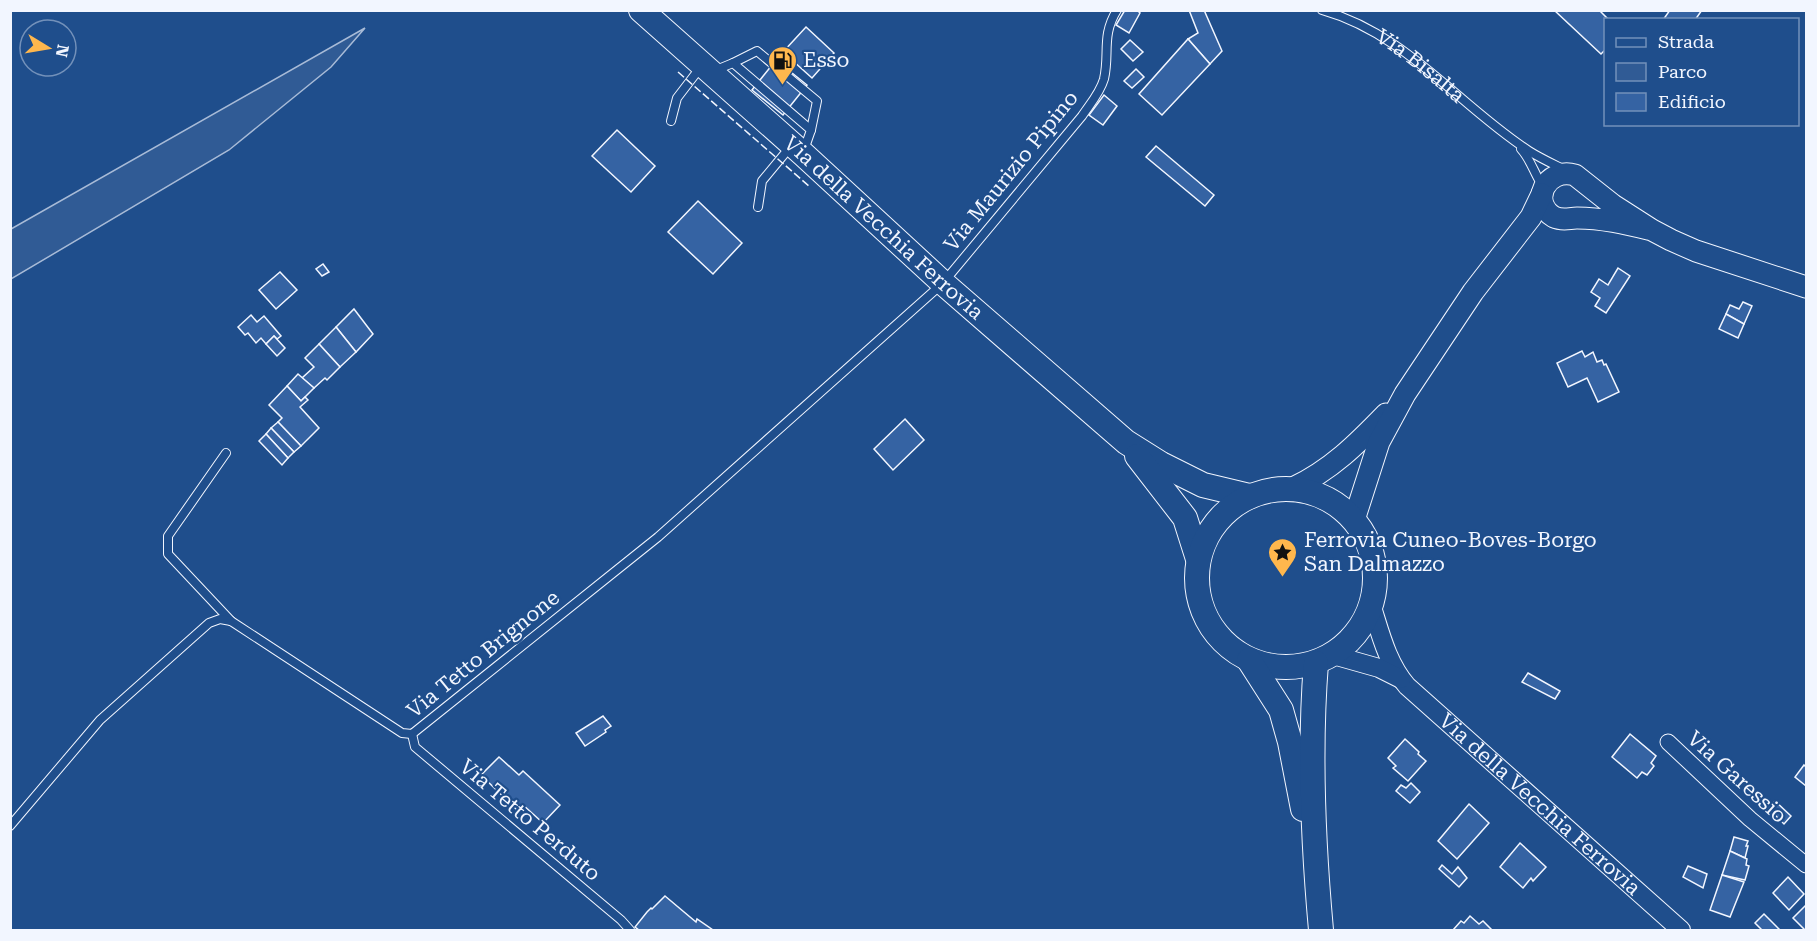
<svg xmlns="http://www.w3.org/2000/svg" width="1817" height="941" font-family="'Roboto Serif',serif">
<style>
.green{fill:#305b95;stroke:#a8bbd7;stroke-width:1.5}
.building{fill:#3563a3;stroke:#f2f6ff;stroke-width:1.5}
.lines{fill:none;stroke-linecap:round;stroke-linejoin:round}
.service-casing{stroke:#f2f6ff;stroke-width:10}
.minor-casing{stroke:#f2f6ff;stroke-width:17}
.tertiary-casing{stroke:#f2f6ff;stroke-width:20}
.secondary-casing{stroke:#f2f6ff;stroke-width:23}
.primary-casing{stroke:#f2f6ff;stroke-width:26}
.service{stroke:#1f4e8c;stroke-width:8}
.minor{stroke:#1f4e8c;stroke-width:15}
.tertiary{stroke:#1f4e8c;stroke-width:18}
.secondary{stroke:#1f4e8c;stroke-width:21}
.primary{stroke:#1f4e8c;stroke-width:24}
.fence{stroke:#f2f6ff;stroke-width:1.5;stroke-dasharray:8 3;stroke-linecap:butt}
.labels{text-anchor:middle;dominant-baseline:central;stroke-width:4.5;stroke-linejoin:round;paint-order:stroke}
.poi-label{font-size:21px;fill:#f2f6ff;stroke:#1f4e8c;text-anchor:start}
.street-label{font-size:21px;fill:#f2f6ff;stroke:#1f4e8c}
</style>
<rect width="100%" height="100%" fill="#1f4e8c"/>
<polygon class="green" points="365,28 331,67 229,150 11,279 11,229"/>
<g class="building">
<polygon points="1125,10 1137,10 1140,13 1129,33 1116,25"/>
<polygon points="1189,10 1204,10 1222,51 1210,64 1188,39 1198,33"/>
<polygon points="1554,10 1599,10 1609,20 1606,20 1606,49 1601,54"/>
<polygon points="1670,10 1702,10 1695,20 1663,20"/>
<polygon points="806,27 834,53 812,78 783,52"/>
<polygon points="1188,39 1210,64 1162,115 1139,94"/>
<polygon points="1130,40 1143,52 1133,61 1121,49"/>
<polygon points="776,60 807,85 783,115 752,90"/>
<polygon points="1136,69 1144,77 1132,88 1124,81"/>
<polygon points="1104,95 1117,106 1103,125 1089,115"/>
<polygon points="617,130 655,166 631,192 592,156"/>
<polygon points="1156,146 1214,195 1205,206 1146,157"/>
<polygon points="698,201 742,243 713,274 668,232"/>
<polygon points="323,264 329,272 322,276 316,269"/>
<polygon points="1618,268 1630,276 1606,313 1595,306 1600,298 1591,292 1599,279 1608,285"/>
<polygon points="280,272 297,290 276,309 259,290"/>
<polygon points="1743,302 1752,306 1744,324 1726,314 1730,305 1739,309"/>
<polygon points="354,309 373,334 356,352 336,327"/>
<polygon points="1726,314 1744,324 1738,338 1719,329"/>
<polygon points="251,315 257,322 264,316 281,336 277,339 274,336 266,344 261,338 256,343 248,333 245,335 238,327"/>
<polygon points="336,327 356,352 340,367 319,344"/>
<polygon points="274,336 285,348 277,356 266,344"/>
<polygon points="319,344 340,367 327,380 325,378 314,388 302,378 314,367 305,358"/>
<polygon points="1582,351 1585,357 1593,352 1597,362 1602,360 1604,365 1606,364 1619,392 1598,402 1587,378 1568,387 1557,363"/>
<polygon points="298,374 314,388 301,401 287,386"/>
<polygon points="287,386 301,401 305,397 308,400 300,407 319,428 301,446 278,422 282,418 269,405"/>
<polygon points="905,419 924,440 893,470 874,449"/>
<polygon points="278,422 301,446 294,452 271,428"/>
<polygon points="271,428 294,452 288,458 266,434"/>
<polygon points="266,434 288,458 282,465 259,441"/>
<polygon points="1528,673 1560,691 1555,699 1522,682"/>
<polygon points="603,716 611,726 605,730 606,732 585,746 576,733"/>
<polygon points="1630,734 1656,756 1651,763 1654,766 1647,775 1642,772 1637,778 1612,757"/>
<polygon points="1405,739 1419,752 1418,754 1426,761 1408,781 1393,768 1396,766 1388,758"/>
<polygon points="499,757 519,775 523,771 560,805 543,823 522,804 517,810 481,775"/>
<polygon points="1804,765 1806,767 1806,786 1795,777"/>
<polygon points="1411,783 1420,792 1410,803 1396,791 1401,785 1406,788"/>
<polygon points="1775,801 1791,816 1784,824 1768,808"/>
<polygon points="1469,804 1489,823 1457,859 1438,841"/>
<polygon points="1734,837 1748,841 1746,846 1748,846 1745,858 1730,851"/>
<polygon points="1520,843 1546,867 1533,881 1531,878 1523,888 1500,867"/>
<polygon points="1730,851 1747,859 1746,865 1749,866 1745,880 1722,875"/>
<polygon points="1442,865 1452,874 1458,867 1467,878 1459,887 1439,869"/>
<polygon points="1688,866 1707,874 1703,888 1683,877"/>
<polygon points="1722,875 1744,882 1730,917 1710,910"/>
<polygon points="1788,877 1804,894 1789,910 1773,893"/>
<polygon points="665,896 696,922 697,919 713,930 639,930 635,927 647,912 651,908 652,909"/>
<polygon points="1806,905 1806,930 1805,930 1793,918"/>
<polygon points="1764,914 1779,929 1777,930 1762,930 1755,923"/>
<polygon points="1470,916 1479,924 1483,921 1492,930 1453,930 1461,921 1464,923"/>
</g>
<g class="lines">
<defs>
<g id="service">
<path id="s1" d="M 1322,10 C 1407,34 1458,105 1529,151 C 1540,158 1553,164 1565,170"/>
<polyline points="733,63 757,51 817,101 811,130"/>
<polyline points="716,70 733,63 811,130 804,150"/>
<polyline points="671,121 677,98 700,68"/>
<path d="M 1521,149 C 1531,160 1534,173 1542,185"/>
<polyline points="758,207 762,181 791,146"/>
<polyline points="226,453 168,536 168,554 231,621"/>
<polyline points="412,734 415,747 621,920 630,930"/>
<path d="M 10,826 L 100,720 L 209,623 L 220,619 L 231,621 L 402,733 L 412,734 L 658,537 L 943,283 L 1082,116 C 1090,104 1100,93 1104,79 C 1110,53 1101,36 1117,10"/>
</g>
<polyline id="minor" points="1668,742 1750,819 1806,865"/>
<g id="tertiary">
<path id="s2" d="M 1371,604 C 1380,632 1387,663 1407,686 L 1681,930"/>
<polyline points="1333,655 1379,668 1401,679"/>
</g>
<g id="secondary">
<path d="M 1652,230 C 1627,224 1603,218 1577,218 C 1569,218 1563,221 1554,217 C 1529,202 1546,167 1575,175 L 1613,205 L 1652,230 L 1671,240 L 1696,251 L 1806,287"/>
<path d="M 1293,488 C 1331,470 1357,444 1386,414"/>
<polyline points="1354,520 1379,442 1405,394 1473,292 1531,217 1542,194"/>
</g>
<g id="primary">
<path id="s3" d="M 641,10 L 803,154 L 943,283 L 1126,442 L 1161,464 L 1203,485 L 1249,496"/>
<polyline points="1137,456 1185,518 1198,559"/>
<circle cx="1286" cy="578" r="89"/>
<polyline points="1249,660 1281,710 1290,742 1303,809"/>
<path d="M 1316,663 C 1309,751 1313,842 1321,930"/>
</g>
</defs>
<use href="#service" class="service-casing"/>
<use href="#minor" class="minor-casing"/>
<use href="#tertiary" class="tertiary-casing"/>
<use href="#secondary" class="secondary-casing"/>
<use href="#primary" class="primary-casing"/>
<use href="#service" class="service"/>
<use href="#minor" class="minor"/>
<use href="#tertiary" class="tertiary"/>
<use href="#secondary" class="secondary"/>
<use href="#primary" class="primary"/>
<polyline class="fence" points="678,72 810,187"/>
</g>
<defs>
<symbol id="fuel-pin" viewBox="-11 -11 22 30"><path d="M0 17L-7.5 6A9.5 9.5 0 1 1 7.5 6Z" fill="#ffb74d" stroke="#1f4e8c"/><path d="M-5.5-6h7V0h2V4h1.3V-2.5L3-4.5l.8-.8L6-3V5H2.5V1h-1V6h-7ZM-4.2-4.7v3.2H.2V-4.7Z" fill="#111"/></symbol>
<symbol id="sight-pin" viewBox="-11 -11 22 30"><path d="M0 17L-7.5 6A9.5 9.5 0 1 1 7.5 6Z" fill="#ffb74d" stroke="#1f4e8c"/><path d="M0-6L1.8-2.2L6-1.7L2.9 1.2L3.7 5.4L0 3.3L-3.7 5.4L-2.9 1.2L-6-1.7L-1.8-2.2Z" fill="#111"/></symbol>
</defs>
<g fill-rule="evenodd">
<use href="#fuel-pin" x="766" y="44" width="33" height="45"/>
<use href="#sight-pin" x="1266" y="536" width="33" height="45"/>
</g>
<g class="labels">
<g class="poi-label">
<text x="803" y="60">Esso</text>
<text x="1304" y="540">Ferrovia Cuneo-Boves-Borgo<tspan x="1304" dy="24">San Dalmazzo</tspan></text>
</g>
<g class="street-label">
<text stroke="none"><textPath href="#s1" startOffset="114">Via Bisalta</textPath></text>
<text transform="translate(1011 171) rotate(-51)">Via Maurizio Pipino</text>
<text stroke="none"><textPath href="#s3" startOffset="326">Via della Vecchia Ferrovia</textPath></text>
<text transform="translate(483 654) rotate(-39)">Via Tetto Brignone</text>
<text transform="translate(1737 777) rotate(42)">Via Garessio</text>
<text stroke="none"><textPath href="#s2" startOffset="268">Via della Vecchia Ferrovia</textPath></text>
<text transform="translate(530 820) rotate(40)">Via Tetto Perduto</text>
</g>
</g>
<rect width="1817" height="941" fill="none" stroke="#f2f6ff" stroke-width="24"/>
<rect x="1604" y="18" width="195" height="108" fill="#1f4e8c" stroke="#7391ba" stroke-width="1.5"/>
<rect x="1616" y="38" width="30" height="9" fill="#1f4e8c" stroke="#7391ba" stroke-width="1.5"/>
<text x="1658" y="48" font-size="18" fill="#f2f6ff">Strada</text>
<rect x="1616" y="63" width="30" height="18" fill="#305b95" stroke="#7391ba" stroke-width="1.5"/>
<text x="1658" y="78" font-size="18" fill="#f2f6ff">Parco</text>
<rect x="1616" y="93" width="30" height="18" fill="#3563a3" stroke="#7391ba" stroke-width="1.5"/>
<text x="1658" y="108" font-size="18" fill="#f2f6ff">Edificio</text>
<g transform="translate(48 48) rotate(101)"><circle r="28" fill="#1f4e8c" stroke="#7391ba" stroke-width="1.5"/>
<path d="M0-4.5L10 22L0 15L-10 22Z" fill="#ffb74d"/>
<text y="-9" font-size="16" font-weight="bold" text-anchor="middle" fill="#f2f6ff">N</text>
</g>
</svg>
